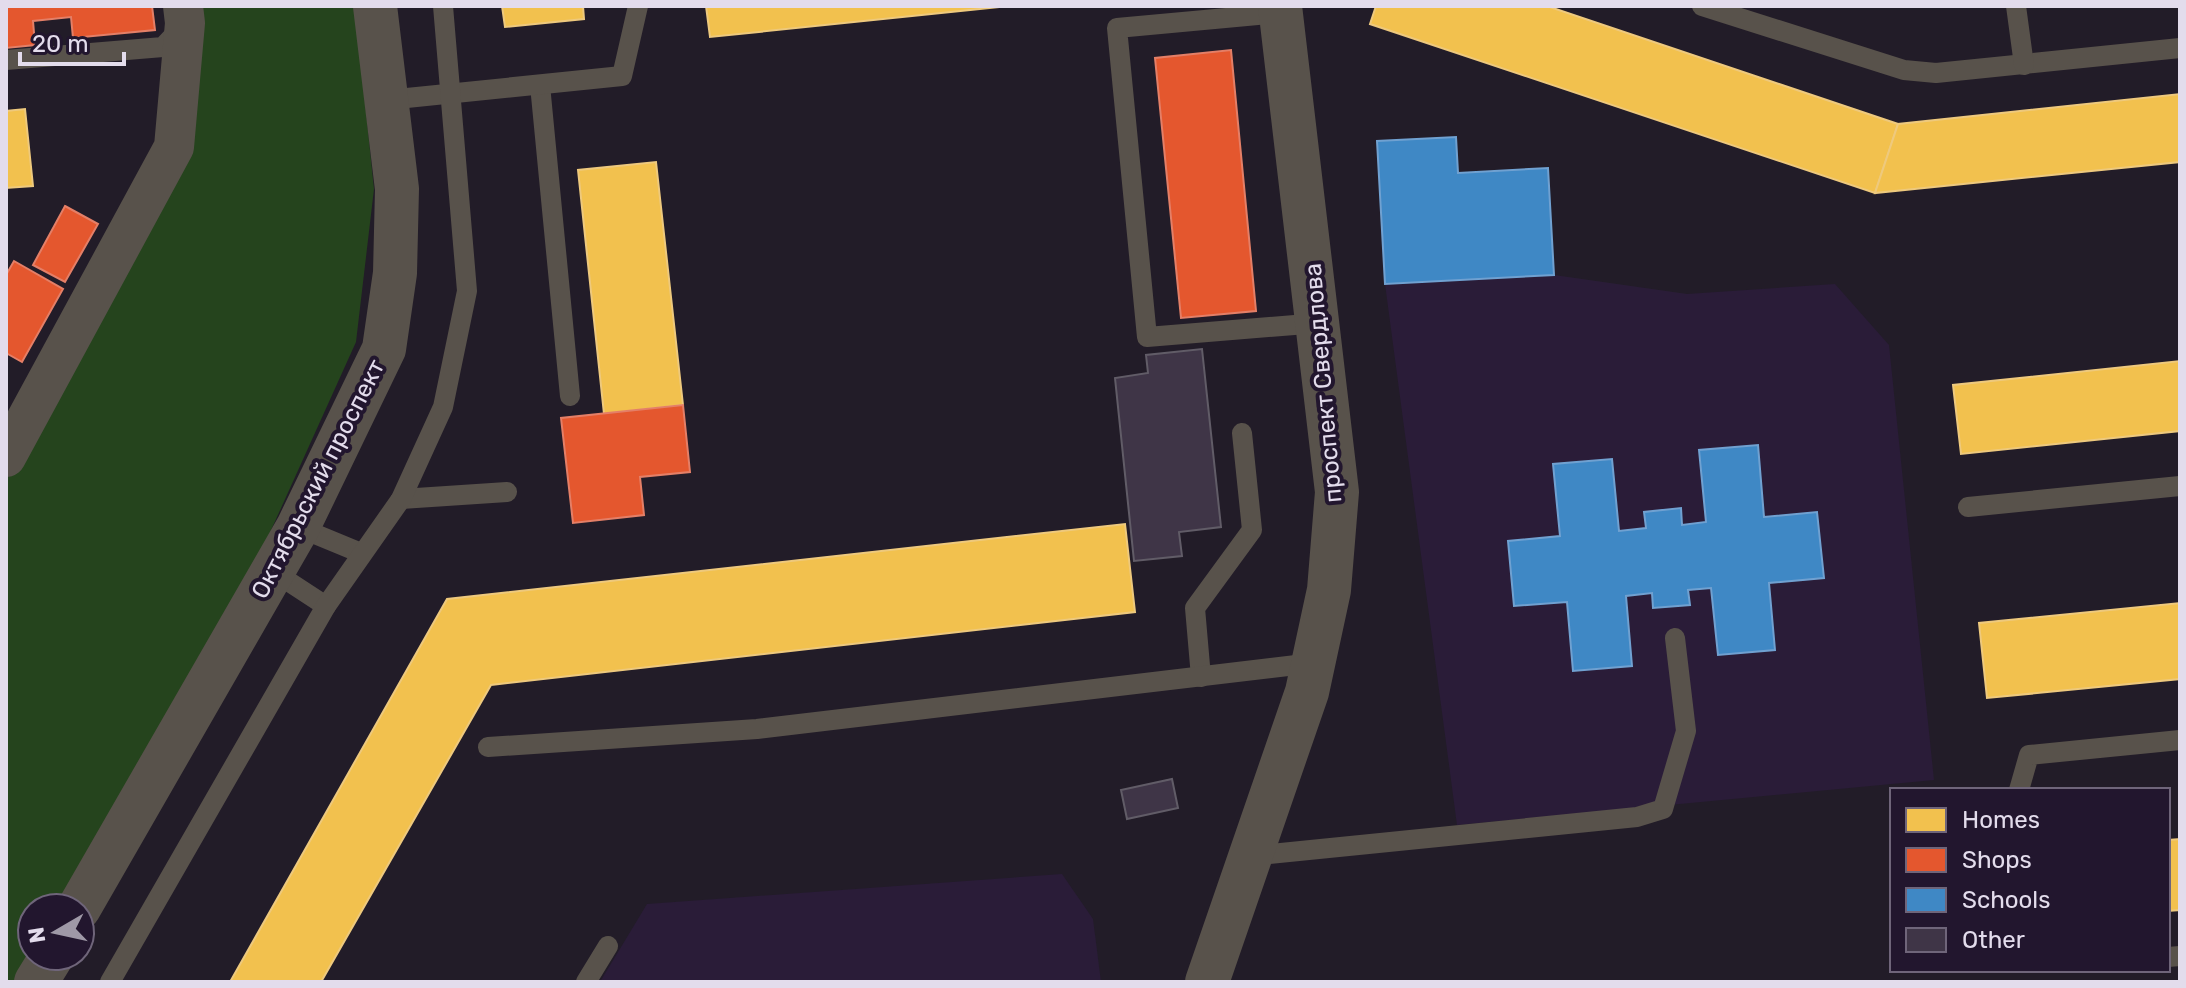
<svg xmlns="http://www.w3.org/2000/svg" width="2186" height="988" font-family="Rubik,sans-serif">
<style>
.built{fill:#2a1c38}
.green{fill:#25441d}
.homes{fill:#f2c14e;stroke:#eec97d;stroke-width:2}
.shops{fill:#e4572e;stroke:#e47f67;stroke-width:2}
.schools{fill:#3f88c5;stroke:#70a1d1;stroke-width:2}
.building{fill:#3f3547;stroke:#615c67;stroke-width:2}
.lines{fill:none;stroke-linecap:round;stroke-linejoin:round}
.service{stroke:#58524b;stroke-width:20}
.minor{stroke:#58524b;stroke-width:40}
.tertiary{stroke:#58524b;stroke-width:44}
.labels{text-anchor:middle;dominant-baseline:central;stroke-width:8;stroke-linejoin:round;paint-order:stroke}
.street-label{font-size:24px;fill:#e3dcec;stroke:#22162e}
</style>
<rect width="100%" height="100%" fill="#221c28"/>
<g class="built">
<polygon points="1554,275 1687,294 1835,284 1889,345 1934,780 1457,825 1385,284"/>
<polygon points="1062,874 1093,919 1101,982 600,982 647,904"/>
</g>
<polygon class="green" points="191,6 355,6 374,189 356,342 230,621 65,908 32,908 32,956 22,982 6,982 6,461 183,145"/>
<g class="homes">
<polygon points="502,6 583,6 584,19 505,27"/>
<polygon points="706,6 1009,6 710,37"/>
<polygon points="1376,6 1547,6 1898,124 1875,193 1370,24"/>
<polygon points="2180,94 2180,162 1875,193 1898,124"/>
<polygon points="25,109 33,186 6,188 6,111"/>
<polygon points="656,162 683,405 604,414 578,170"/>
<polygon points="2180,361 2180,431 1961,454 1953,385"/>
<polygon points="1125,524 1135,612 491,685 321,982 230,982 447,599"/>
<polygon points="2180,603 2180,679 1987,698 1979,623"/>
<polygon points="2180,839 2180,910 2168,911 2168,840"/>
</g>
<g class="shops">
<polygon points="6,6 152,6 155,30 73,38 71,17 33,21 35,45 6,48"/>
<polygon points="1231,50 1256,311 1181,318 1155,58"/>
<polygon points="65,206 98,224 65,282 33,265"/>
<polygon points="14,261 63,289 22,362 6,353 6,275"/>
<polygon points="683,405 690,472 640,477 644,515 573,523 561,418"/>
</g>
<g class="schools">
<polygon points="1456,137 1458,173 1548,168 1554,275 1385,284 1377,141"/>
<polygon points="1758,445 1764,517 1817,512 1824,578 1769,583 1775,650 1718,655 1711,588 1688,590 1690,605 1653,608 1652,593 1626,596 1632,666 1573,671 1567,602 1514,606 1508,541 1560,536 1553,464 1612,459 1619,531 1646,528 1644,512 1681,508 1682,525 1706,522 1699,450"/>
</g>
<g class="building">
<polygon points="1202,349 1221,527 1179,532 1182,556 1134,561 1115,378 1148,373 1146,355"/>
<polygon points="1172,779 1178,808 1127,819 1121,790"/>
</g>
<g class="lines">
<g class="service">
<polyline points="1702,6 1904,70 1936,73 2180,48"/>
<polyline points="2016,6 2024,65"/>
<polyline points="1281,13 1117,28 1147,337 1319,323"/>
<polyline points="6,60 163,47 181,28"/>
<polyline points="540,85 570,396"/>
<polyline points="387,100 622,76 638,6"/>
<polyline points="401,499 507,492"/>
<polyline points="1968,507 2180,486"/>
<polyline points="298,527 361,553"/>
<polyline points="274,572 326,606"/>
<polyline points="1201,677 1195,608 1252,530 1242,433"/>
<polyline points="488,747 757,729 1313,663"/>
<polyline points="2019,790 2029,755 2180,740"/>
<polyline points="1250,856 1637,817 1663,809 1686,731 1675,638"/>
<polyline points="2168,957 2180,956"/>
<polyline points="110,982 326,606 401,499 443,407 467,291 443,6"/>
<polyline points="586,982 608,946"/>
</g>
<polyline class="minor" points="6,457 174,147 185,23 183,6"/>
<g class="tertiary">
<polyline points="79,908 298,527 384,349 395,273 397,189 375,6"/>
<polyline points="36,982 52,956"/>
<polyline points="1207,982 1307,692 1329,590 1337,492 1280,6"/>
</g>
</g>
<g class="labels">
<g class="street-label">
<text transform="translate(1323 383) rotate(-95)">проспект Свердлова</text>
<text transform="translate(318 479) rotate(-63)">Октябрьский проспект</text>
</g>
</g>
<rect width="2186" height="988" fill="none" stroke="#e3dcec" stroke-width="16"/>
<rect x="1890" y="788" width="280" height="184" fill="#22162e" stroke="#6f657a" stroke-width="2"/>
<rect x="1906" y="808" width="40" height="24" fill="#f2c14e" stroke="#6f657a" stroke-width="2"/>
<text x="1962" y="828" font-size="24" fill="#e3dcec">Homes</text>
<rect x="1906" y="848" width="40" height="24" fill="#e4572e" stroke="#6f657a" stroke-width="2"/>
<text x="1962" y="868" font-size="24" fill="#e3dcec">Shops</text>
<rect x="1906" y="888" width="40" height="24" fill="#3f88c5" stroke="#6f657a" stroke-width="2"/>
<text x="1962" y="908" font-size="24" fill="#e3dcec">Schools</text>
<rect x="1906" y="928" width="40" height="24" fill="#3f3547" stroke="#6f657a" stroke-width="2"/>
<text x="1962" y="948" font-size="24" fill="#e3dcec">Other</text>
<g transform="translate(56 932) rotate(261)"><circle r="38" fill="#22162e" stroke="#6f657a" stroke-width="2"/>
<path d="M0-6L14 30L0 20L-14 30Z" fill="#9f99a7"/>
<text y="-12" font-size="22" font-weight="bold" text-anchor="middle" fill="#e3dcec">N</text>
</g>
<path d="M20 52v12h104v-12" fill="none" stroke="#e3dcec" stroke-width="4"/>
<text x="32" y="52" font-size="24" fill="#e3dcec" stroke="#22162e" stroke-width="6" paint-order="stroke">20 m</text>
</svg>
